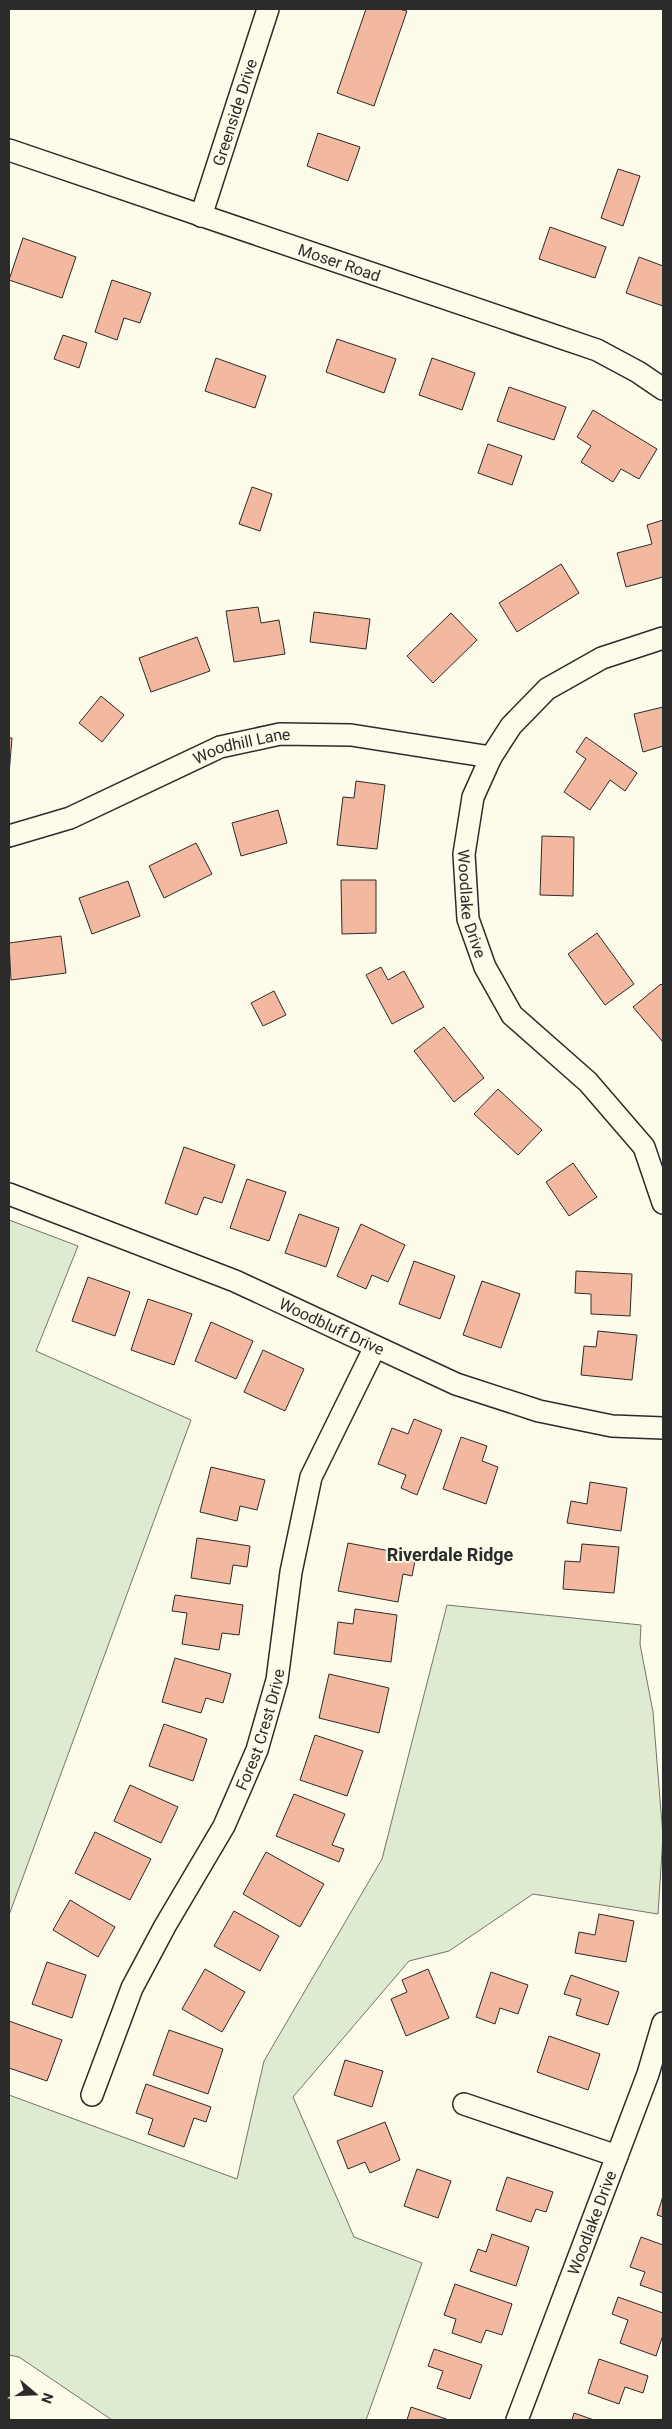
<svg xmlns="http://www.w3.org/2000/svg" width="672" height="2429" font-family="Roboto,sans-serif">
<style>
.green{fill:#deebd1;stroke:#74746e}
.building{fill:#f2b8a0;stroke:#2b2b2b}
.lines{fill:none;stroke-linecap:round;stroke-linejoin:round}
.street-casing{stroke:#2b2b2b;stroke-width:24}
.street{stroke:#fdfbea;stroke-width:21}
.labels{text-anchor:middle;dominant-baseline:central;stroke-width:4;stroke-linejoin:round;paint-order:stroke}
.street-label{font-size:16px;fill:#2b2b2b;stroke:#fdfbea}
.neighbourhood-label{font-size:18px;font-weight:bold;fill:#2b2b2b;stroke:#fdfbea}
</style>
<rect width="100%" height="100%" fill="#fdfbea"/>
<g class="green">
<polygon points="9,1220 78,1246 36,1351 191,1420 9,1915"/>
<polygon points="447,1605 641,1625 640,1644 653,1712 663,1836 658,1914 533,1894 449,1951 409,1961 293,2097 354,2237 422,2263 366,2420 112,2420 19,2357 9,2355 9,2095 237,2179 264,2061 382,1859"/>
</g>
<g class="building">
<polygon points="366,9 399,9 407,11 374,106 337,93"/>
<polygon points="318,133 360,147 348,181 307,166"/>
<polygon points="618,169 640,176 623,226 601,218"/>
<polygon points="550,227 606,247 595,278 539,259"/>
<polygon points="23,238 76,257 62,298 9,280"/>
<polygon points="639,257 663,266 663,306 626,293"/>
<polygon points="112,280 151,293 140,323 124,318 117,340 95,332"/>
<polygon points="63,335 87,343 79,368 54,359"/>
<polygon points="337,339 396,359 384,393 326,372"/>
<polygon points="216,358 266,376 255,408 205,391"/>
<polygon points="432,358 475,373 462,410 419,395"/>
<polygon points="509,387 566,407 554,440 497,421"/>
<polygon points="593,410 657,449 639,479 621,469 613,482 581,462 591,446 577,437"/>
<polygon points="488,444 522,456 512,485 478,473"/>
<polygon points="252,487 272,494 260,531 239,524"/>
<polygon points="663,520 663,577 626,587 617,553 652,544 647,525"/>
<polygon points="561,564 579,593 517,632 499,603"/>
<polygon points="258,607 261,623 279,620 285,654 234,662 226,611"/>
<polygon points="314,612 370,619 366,649 310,642"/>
<polygon points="451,613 477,640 433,683 407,656"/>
<polygon points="197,637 210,671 151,692 139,658"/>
<polygon points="101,696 124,715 102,742 79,723"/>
<polygon points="663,707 663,746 643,752 634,714"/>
<polygon points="586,737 637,773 625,791 610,780 590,810 564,792 586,759 576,752"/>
<polygon points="9,738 12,738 9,774"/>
<polygon points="356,781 385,785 377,849 337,845 343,797 354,798"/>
<polygon points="278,810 287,843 241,856 232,823"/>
<polygon points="542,836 574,837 573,896 540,895"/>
<polygon points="196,843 212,874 164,898 149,866"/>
<polygon points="341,880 376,880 376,933 342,934"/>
<polygon points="128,881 140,916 92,934 79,898"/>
<polygon points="597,933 634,984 605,1005 568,954"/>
<polygon points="61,936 66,973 11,980 9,943"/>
<polygon points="381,967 388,980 404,971 424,1007 392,1024 366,975"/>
<polygon points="661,984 663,986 663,1042 633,1007"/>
<polygon points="274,991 286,1015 263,1026 251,1003"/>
<polygon points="444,1027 484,1078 454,1102 414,1051"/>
<polygon points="498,1089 542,1130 518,1155 474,1114"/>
<polygon points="184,1147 235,1165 222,1203 204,1197 197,1215 165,1203"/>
<polygon points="573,1163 597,1197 569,1216 546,1182"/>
<polygon points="247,1179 286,1192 269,1241 230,1228"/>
<polygon points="299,1214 339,1228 326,1267 285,1253"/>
<polygon points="361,1224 405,1245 388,1282 372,1275 366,1289 337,1276"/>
<polygon points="414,1261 455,1276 440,1319 399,1304"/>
<polygon points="576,1271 632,1274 630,1316 591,1314 591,1294 575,1293"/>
<polygon points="88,1277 130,1292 115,1336 72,1321"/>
<polygon points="482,1281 520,1294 501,1348 463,1335"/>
<polygon points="148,1299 192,1314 174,1365 131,1350"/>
<polygon points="211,1322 253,1341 236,1379 195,1361"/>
<polygon points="598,1331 637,1335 632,1380 581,1375 584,1346 596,1347"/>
<polygon points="263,1350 304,1369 285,1411 244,1392"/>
<polygon points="414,1419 442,1430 417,1495 401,1488 406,1475 378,1464 392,1428 408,1434"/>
<polygon points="461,1437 487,1446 482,1461 498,1467 486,1504 443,1489"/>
<polygon points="211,1467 265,1480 257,1510 240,1506 237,1521 200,1512"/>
<polygon points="590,1482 627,1488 621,1531 567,1523 571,1501 587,1504"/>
<polygon points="197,1538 250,1546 247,1567 233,1565 230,1584 191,1578"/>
<polygon points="348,1543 416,1556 412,1576 403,1574 398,1602 338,1591"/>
<polygon points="582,1544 619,1547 614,1593 563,1589 565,1561 580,1562"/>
<polygon points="175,1595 243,1605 239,1635 222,1633 219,1650 182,1644 187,1613 172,1611"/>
<polygon points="355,1609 397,1615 391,1662 334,1654 338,1622 353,1624"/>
<polygon points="175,1658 231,1674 223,1703 206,1698 201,1713 162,1702"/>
<polygon points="329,1674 389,1688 379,1733 319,1718"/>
<polygon points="164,1724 207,1739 193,1781 149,1766"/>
<polygon points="315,1735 363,1751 347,1796 300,1780"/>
<polygon points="130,1785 178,1807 161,1843 114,1821"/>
<polygon points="294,1794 345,1814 332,1845 344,1849 339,1862 276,1836"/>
<polygon points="95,1832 151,1859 130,1900 75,1873"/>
<polygon points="266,1852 324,1884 300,1927 243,1894"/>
<polygon points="70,1900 115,1927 98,1957 53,1930"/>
<polygon points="234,1911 279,1936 260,1971 214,1946"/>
<polygon points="599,1914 634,1921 626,1962 575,1953 579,1932 595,1935"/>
<polygon points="47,1962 86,1975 72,2018 32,2004"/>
<polygon points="205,1969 245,1992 222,2032 182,2009"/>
<polygon points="428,1969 449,2018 406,2036 391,1999 407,1992 402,1980"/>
<polygon points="491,1972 528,1985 518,2014 500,2008 495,2024 476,2017"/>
<polygon points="571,1975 619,1992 608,2025 576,2015 581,1999 564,1994"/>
<polygon points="9,2021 62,2040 47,2081 9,2068"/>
<polygon points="169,2030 223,2049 208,2094 153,2075"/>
<polygon points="549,2036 600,2054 588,2090 537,2072"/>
<polygon points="345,2060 383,2071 372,2107 334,2095"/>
<polygon points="146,2084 211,2107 206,2122 194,2118 184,2147 148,2134 153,2119 136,2113"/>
<polygon points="385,2122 400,2160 370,2173 365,2162 348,2169 337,2141"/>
<polygon points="417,2169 451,2181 438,2218 404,2206"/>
<polygon points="507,2177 553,2192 546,2212 536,2209 531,2222 496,2210"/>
<polygon points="663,2196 663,2217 657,2215"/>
<polygon points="492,2234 529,2247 516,2286 470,2271 478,2249 486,2252"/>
<polygon points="641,2237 663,2245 663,2293 640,2285 645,2272 630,2267"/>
<polygon points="455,2284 512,2304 502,2335 486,2330 481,2343 452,2333 456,2319 444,2315"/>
<polygon points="618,2297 663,2313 663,2335 656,2356 620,2343 628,2320 612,2314"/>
<polygon points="434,2349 482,2365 470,2399 437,2388 443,2371 428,2366"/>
<polygon points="599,2359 648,2376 643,2393 625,2387 619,2404 588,2393"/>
<polygon points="411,2407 449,2420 407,2420"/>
<polygon points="574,2413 594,2420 572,2420"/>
</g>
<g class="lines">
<defs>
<g id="street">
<path id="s1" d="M 9,150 L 597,350 L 638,372 L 663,389"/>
<path id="s2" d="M 201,216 L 268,9"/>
<path id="s3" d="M 663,638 L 602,658 L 547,689 L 511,726 L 491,757 L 473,797 L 464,854 L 468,919 L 485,967 L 512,1015 L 588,1082 L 644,1147 L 663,1203"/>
<path id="s4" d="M 9,836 L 70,818 L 220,747 L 280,734 L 351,735 L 491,757"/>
<path id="s5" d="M 9,1194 L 235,1281 L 456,1384 L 539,1411 L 612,1426 L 663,1428"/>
<path id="s6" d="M 92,2095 L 132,1988 L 165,1926 L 224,1826 L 257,1750 L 277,1680 L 291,1572 L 311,1477 L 375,1347"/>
<polyline points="464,2104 617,2156"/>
<path id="s7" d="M 517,2420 L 648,2074 L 663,2023"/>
</g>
</defs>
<use href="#street" class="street-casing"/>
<use href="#street" class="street"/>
</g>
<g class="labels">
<g class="street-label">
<text stroke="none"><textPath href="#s2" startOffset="109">Greenside Drive</textPath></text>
<text stroke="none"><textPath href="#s1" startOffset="349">Moser Road</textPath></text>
<text stroke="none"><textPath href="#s4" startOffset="251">Woodhill Lane</textPath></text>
<text stroke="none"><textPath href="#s3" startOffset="368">Woodlake Drive</textPath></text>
<text stroke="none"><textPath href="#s5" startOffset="349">Woodbluff Drive</textPath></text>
<text stroke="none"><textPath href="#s6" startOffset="404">Forest Crest Drive</textPath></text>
<text stroke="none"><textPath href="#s7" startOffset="211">Woodlake Drive</textPath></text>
</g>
<g class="neighbourhood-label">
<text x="450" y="1554">Riverdale Ridge</text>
</g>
</g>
<rect width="672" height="2429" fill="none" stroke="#2b2b2b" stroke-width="20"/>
<g transform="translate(35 2394) rotate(109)" stroke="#fdfbea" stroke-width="4" paint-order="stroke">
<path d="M0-4L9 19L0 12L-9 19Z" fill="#2b2b2b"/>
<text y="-8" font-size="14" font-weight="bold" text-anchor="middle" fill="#2b2b2b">N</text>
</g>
</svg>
